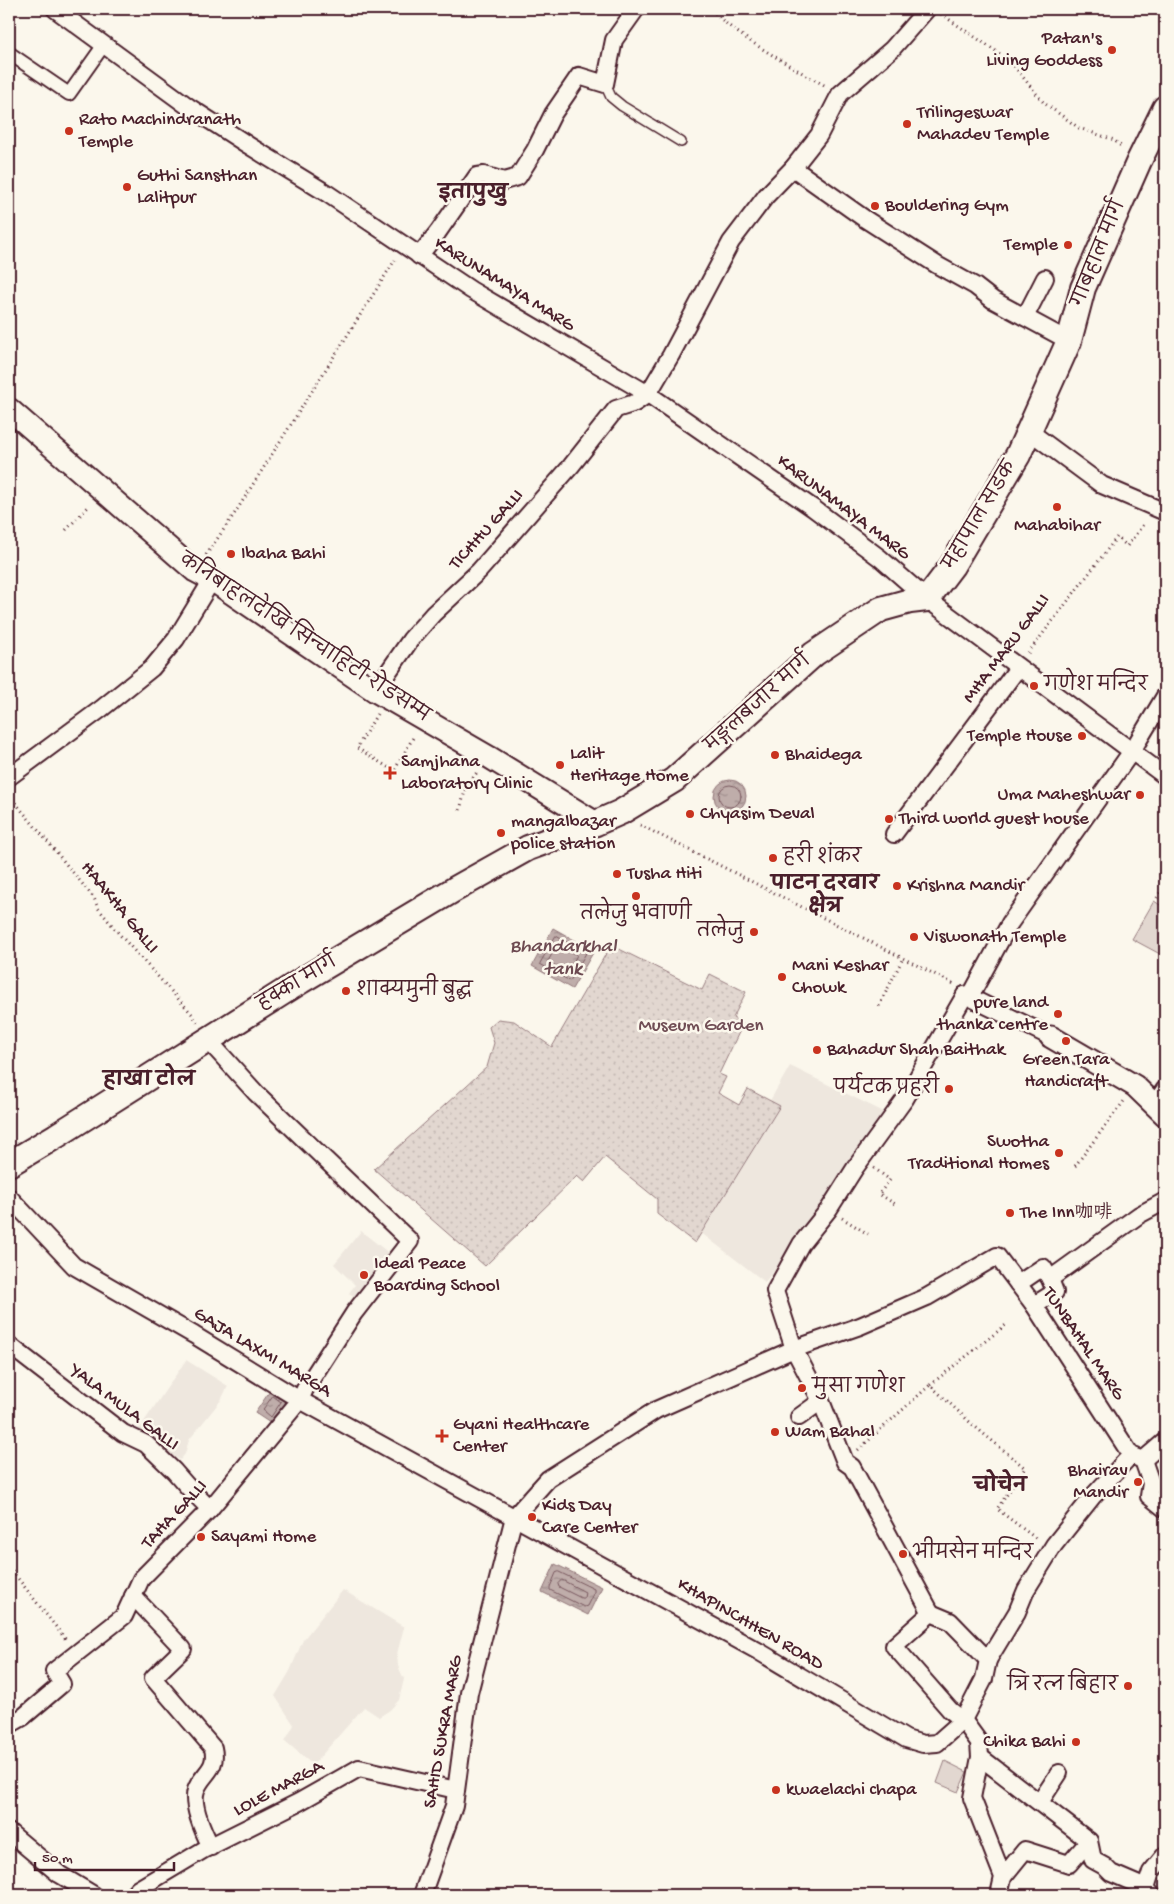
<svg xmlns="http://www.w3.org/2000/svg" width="1174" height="1904" font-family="'Gochi Hand','LXGW WenKai TC','Playpen Sans Deva',sans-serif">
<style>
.built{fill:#eee7de}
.park{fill:url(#park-dots);stroke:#967b7e}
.garden{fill:#e2d7d0;stroke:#967b7e}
.water{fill:url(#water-ripples);stroke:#907477}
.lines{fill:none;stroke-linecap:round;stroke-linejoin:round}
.shore{stroke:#79585e;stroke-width:1}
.service-casing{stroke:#4a1f2b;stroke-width:12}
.pedestrian-casing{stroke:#4a1f2b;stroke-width:16}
.minor-casing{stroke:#4a1f2b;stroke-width:20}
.tertiary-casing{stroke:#4a1f2b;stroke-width:25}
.secondary-casing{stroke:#4a1f2b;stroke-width:28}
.path{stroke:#4a1f2b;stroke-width:3;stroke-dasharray:1 4;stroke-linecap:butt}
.service{stroke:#fbf7ec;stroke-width:9}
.pedestrian{stroke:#fbf7ec;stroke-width:12}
.minor{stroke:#fbf7ec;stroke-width:16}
.tertiary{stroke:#fbf7ec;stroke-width:21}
.secondary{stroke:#fbf7ec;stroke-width:24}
.poi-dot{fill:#c8321e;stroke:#fbf7ec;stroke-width:2}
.labels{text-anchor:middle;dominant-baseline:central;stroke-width:5;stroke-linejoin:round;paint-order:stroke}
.poi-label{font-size:19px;fill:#4a1f2b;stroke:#fbf7ec;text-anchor:start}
.street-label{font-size:19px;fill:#4a1f2b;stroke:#fbf7ec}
.park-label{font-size:19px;fill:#704d54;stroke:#fbf7ec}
.neighbourhood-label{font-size:20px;font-weight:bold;fill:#4a1f2b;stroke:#fbf7ec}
.water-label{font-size:20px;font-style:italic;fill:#6d4a51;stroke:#fbf7ec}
</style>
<defs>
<pattern id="park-dots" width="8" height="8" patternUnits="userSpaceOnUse" patternTransform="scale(1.25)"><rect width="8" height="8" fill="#e2d7d0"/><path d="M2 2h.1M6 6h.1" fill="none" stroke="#c3b8b3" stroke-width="1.8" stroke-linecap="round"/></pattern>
<pattern id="water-ripples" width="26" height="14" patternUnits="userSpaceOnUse" patternTransform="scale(1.25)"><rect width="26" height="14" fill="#bfadaa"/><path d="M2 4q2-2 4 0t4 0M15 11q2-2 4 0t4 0" fill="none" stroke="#9d8c8b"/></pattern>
</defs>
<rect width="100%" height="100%" fill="#fbf7ec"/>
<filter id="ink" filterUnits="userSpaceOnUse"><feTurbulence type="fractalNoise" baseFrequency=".02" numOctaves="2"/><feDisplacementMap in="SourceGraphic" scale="10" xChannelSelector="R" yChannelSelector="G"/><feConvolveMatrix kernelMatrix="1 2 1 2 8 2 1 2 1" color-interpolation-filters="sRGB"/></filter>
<g filter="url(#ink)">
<g class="built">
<polygon points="790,1066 888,1114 824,1206 765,1282 696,1229"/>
<polygon points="361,1231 395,1258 362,1301 349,1293 355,1285 334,1264"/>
<polygon points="186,1360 228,1386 221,1400 189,1440 185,1454 180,1460 137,1432"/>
<polygon points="343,1590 404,1627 397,1654 398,1666 404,1679 399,1700 390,1710 379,1717 364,1707 313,1765 285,1741 294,1725 275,1696 290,1671 303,1640"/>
</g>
<polygon class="park" points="611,945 702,990 710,974 746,992 733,1018 743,1024 719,1074 726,1077 718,1093 739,1105 748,1089 780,1106 695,1243 657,1214 657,1199 605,1157 584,1182 577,1176 485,1266 374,1169 487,1067 494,1043 489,1027 498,1019 514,1021 552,1047"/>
<g class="garden">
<polygon points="1154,901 1165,908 1165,944 1160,954 1132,939"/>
<polygon points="945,1761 967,1772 958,1792 937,1783"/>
</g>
<g class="water">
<circle cx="730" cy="796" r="16"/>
<polygon points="553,928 594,951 572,989 532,966"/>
<polygon points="272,1388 289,1400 273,1425 255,1413"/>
<polygon points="555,1564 602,1587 588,1615 542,1592"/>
</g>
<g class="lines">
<g class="shore">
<circle cx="730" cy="796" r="11"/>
<polygon points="556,936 586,953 570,981 540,964"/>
<polygon points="558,944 577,955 568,972 548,962"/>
<polygon points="273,1396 281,1402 271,1417 263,1410"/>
<polygon points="559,1572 594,1589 594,1592 587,1606 584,1607 550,1590 550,1587 556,1573"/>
<polygon points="562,1580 585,1592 584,1598 581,1598 559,1587 558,1584"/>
</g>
<defs>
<polyline id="service" points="605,84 611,97 622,106 681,142"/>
<polyline id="pedestrian" points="9,53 69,94 103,46"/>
<g id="minor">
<polyline points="55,9 189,107 248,145 328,194 471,290 648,394 813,508 880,558 927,599 1165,776"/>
<polyline points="793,168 865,219 937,265 975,286 993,300 1069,341"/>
<polyline points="419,256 438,232 477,176 484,175 504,181 518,177 535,150 553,114 579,76 605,84 614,40 636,9"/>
<polyline points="1025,317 1045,278"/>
<polyline points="1029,431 1102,485 1165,512"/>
<polyline points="375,691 411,639 433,614 479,571 571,466 616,409 635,403 648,394 671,355 731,242 766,196 793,168 819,135 840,94 892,49 927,9"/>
<polyline points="9,777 101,709 152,668 176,639 212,580"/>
<polyline points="894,834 1018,668"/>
<polyline points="965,995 972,993 1010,923 1132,751 1165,696"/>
<polyline points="965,995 1051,1037"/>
<polyline points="1154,1105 1165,1089"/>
<polyline points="9,1197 74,1266 194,1335 300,1400 758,1651 906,1739 923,1744 937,1743 963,1720 984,1679 988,1660 950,1621 931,1613"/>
<polyline points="1018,1284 1043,1267 1050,1279"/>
<polyline points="1034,1305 1055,1292 1050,1279 1139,1215 1165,1201"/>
<polyline points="9,1345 123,1433 146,1444 174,1471 188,1487 210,1509"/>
<polyline points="799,1417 821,1401"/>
<polyline points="1143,1460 1151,1483 1149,1496 1165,1509"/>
<polyline points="1143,1460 1165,1441"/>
<path d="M 133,1596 L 183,1649 L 153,1678 L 213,1748 C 218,1770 202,1773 196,1790 C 191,1805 204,1833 211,1847"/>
<polyline points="931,1613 852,1467 845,1462 821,1401 794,1349 775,1291 801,1244 829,1209 855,1168 905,1099 965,995"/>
<polyline points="931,1613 894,1646 950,1710 963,1720 979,1742 980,1757 972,1798 1003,1877 999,1895"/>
<polyline points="988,1660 1017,1612 1026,1590 1054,1545 1093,1496 1131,1455 1143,1460"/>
<polyline points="9,1725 23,1717 62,1684 54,1671 124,1616 141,1579 210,1509 300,1400 305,1389 354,1313 410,1241 256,1093 207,1039"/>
<polyline points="980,1757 1089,1841"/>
<polyline points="1040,1802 1059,1773"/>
<polyline points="9,1832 59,1874 94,1895"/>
<polyline points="1003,1877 1025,1850 1069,1864 1089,1841 1093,1860 1104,1866 1111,1873 1146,1888"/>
<polyline points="133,1895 138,1889 205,1849 299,1802 359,1768 456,1790"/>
<polyline points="422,1895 454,1806 469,1693 514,1517 548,1479 656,1410 794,1349 860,1326 927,1297 997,1256 1034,1305 1131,1455"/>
<polyline points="1152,1895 1146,1888 1151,1872 1165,1855"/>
</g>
<g id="tertiary">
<polyline points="9,409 195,571 212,580 375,691 489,757 596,823"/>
<polyline points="1051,1037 1135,1086 1165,1115"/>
</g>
<polyline id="secondary" points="9,1164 56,1136 301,981 455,889 528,848 596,823 621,812 674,780 814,654 881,609 910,601 927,599 952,566 1018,455 1069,341 1083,288 1139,161 1165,108"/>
</defs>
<use href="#service" class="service-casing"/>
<use href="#pedestrian" class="pedestrian-casing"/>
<use href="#minor" class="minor-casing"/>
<use href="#tertiary" class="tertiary-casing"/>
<use href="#secondary" class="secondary-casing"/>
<g class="path">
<path d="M 712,9 C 723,23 736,31 750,41 C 775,57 800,72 826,86"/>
<polyline points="941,14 1009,60 1044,103 1079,128 1114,140 1123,148"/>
<polyline points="66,530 90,505"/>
<polyline points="206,555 233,516 395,260"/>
<polyline points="1028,653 1117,537 1127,546 1145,522"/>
<polyline points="377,714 357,748 394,771 414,736"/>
<polyline points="9,795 94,898 98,908 120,935 192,1014 198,1023"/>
<polyline points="460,810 466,787 478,771"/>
<polyline points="640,825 954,984"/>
<polyline points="1157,898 1165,884"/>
<polyline points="879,1006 903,958"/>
<polyline points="1075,1166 1124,1101"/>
<polyline points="874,1168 890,1180 879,1194 895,1204"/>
<polyline points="842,1218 868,1234"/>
<polyline points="930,1385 1007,1324"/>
<polyline points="858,1450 930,1385 973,1425 1025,1468 997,1509 1038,1540"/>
<polyline points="9,1567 67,1641"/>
</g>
<use href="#service" class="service"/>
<use href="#pedestrian" class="pedestrian"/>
<use href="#minor" class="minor"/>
<use href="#tertiary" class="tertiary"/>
<use href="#secondary" class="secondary"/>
</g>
</g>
<g class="poi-dot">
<circle cx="1112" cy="50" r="5"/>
<circle cx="907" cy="124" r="5"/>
<circle cx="69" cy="131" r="5"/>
<circle cx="127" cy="187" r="5"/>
<circle cx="875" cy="206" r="5"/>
<circle cx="1068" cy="245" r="5"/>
<circle cx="1057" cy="507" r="5"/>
<circle cx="231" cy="554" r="5"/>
<circle cx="1034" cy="686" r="5"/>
<circle cx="1082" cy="736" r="5"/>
<circle cx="775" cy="755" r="5"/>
<circle cx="560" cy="765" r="5"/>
<path d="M387.5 765.5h5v5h5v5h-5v5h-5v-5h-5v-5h5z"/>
<circle cx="1140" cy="795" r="5"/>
<circle cx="690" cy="814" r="5"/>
<circle cx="889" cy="819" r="5"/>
<circle cx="501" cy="833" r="5"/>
<circle cx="773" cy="858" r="5"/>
<circle cx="617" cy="874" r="5"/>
<circle cx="897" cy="886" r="5"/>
<circle cx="636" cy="896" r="5"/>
<circle cx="754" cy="932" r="5"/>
<circle cx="914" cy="937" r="5"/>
<circle cx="782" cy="977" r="5"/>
<circle cx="346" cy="991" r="5"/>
<circle cx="1058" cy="1014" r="5"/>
<circle cx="1066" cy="1041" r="5"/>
<circle cx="817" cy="1050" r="5"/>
<circle cx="949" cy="1089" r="5"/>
<circle cx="1059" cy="1153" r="5"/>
<circle cx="1010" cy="1213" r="5"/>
<circle cx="364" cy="1275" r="5"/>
<circle cx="802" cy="1388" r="5"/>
<circle cx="775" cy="1432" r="5"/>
<path d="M439.5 1428.5h5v5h5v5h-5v5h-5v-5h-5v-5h5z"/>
<circle cx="1138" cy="1482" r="5"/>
<circle cx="532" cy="1517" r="5"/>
<circle cx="201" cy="1537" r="5"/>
<circle cx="903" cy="1554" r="5"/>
<circle cx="1128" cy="1686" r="5"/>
<circle cx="1076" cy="1742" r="5"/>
<circle cx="776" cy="1790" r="5"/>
</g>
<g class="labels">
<g class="poi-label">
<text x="1102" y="39" text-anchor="end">Patan's<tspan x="1102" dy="22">Living Goddess</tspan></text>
<text x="917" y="113">Trilingeswar<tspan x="917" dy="22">Mahadev Temple</tspan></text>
<text x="79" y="120">Rato Machindranath<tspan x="79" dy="22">Temple</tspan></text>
<text x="137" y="176">Guthi Sansthan<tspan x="137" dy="22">Lalitpur</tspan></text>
<text x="885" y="206">Bouldering Gym</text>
<text x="1058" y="245" text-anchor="end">Temple</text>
<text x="1057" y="526" text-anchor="middle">Mahabihar</text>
<text x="241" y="554">Ibaha Bahi</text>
<text x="1044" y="686">गणेश मन्दिर</text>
<text x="1072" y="736" text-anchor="end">Temple House</text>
<text x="570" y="754">Lalit<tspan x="570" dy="22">Heritage Home</tspan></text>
<text x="785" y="755">Bhaidega</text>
<text x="401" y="762">Samjhana<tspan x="401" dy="22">Laboratory Clinic</tspan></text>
<text x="1130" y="795" text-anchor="end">Uma Maheshwar</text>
<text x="700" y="814">Chyasim Deval</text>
<text x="899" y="819">Third world guest house</text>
<text x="511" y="822">mangalbazar<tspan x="511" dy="22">police station</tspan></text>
<text x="783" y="858">हरी शंकर</text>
<text x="627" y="874">Tusha Hiti</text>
<text x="907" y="886">Krishna Mandir</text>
<text x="636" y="915" text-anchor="middle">तलेजु भवाणी</text>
<text x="744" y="932" text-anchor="end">तलेजु</text>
<text x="924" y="937">Viswonath Temple</text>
<text x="792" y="966">Mani Keshar<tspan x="792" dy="22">Chowk</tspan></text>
<text x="356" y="991">शाक्यमुनी बुद्ध</text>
<text x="1048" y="1003" text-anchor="end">pure land<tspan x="1048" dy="22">thanka centre</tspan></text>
<text x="827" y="1050">Bahadur Shah Baithak</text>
<text x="1066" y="1060" text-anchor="middle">Green Tara<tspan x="1066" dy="22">Handicraft</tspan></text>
<text x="939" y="1089" text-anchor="end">पर्यटक प्रहरी</text>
<text x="1049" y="1142" text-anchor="end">Swotha<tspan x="1049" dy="22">Traditional Homes</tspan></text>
<text x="1020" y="1213">The Inn咖啡</text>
<text x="374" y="1264">Ideal Peace<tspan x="374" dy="22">Boarding School</tspan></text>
<text x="812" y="1388">मुसा गणेश</text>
<text x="453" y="1425">Gyani Healthcare<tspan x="453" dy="22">Center</tspan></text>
<text x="785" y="1432">Wam Bahal</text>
<text x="1128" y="1471" text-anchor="end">Bhairav<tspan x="1128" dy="22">Mandir</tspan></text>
<text x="542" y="1506">Kids Day<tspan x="542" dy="22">Care Center</tspan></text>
<text x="211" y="1537">Sayami Home</text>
<text x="913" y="1554">भीमसेन मन्दिर</text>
<text x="1118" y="1686" text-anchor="end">त्रि रत्न बिहार</text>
<text x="1066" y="1742" text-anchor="end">Chika Bahi</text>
<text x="786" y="1790">kwaelachi chapa</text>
</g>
<g class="street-label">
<text transform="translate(1100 254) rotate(-68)">गाबहाल मार्ग</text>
<text transform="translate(504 285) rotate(32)">KARUNAMAYA MARG</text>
<text transform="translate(843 508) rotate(37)">KARUNAMAYA MARG</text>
<text transform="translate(981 516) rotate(-59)">महापाल सडक</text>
<text transform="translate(487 530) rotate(-48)">TICHHU GALLI</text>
<text transform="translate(304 639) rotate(33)">कनिबाहलदेखि सिन्चाहिटी रोडसम्म</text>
<text transform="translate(1007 649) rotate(-53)">MHA MARU GALLI</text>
<text transform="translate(759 704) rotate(-42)">मङ्गलबजार मार्ग</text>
<text transform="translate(119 908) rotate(51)">HAAKHA GALLI</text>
<text transform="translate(298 984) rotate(-31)">हक्का मार्ग</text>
<text transform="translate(1083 1344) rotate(56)">TUNBAHAL MARG</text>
<text transform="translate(262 1353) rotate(31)">GAJA LAXMI MARGA</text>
<text transform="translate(124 1408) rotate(37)">YALA MULA GALLI</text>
<text transform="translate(175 1515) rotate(-47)">TAHA GALLI</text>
<text transform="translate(750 1625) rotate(30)">KHAPINCHHEN ROAD</text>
<text transform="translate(444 1732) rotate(-80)">SAHID SUKRA MARG</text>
<text transform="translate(279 1789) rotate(-28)">LOLE MARGA</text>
</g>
<g class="park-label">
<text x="701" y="1026">Museum Garden</text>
</g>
<g class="neighbourhood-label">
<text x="473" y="194">इतापुखु</text>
<text x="825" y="885">पाटन दरवार<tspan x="825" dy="23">क्षेत्र</tspan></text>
<text x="149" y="1081">हाखा टोल</text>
<text x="1000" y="1487">चोचेन</text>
</g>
<g class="water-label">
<text x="563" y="947">Bhandarkhal<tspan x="563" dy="23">tank</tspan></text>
</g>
</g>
<rect width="1174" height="1904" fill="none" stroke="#fbf7ec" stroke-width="30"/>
<rect x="15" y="15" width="1144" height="1874" fill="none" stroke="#4a1f2b" stroke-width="2" filter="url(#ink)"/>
<path d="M35 1862v8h139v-8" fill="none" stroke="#4a1f2b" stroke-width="2.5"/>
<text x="42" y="1862" font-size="15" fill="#4a1f2b" stroke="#fbf7ec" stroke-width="4" paint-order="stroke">50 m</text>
</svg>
